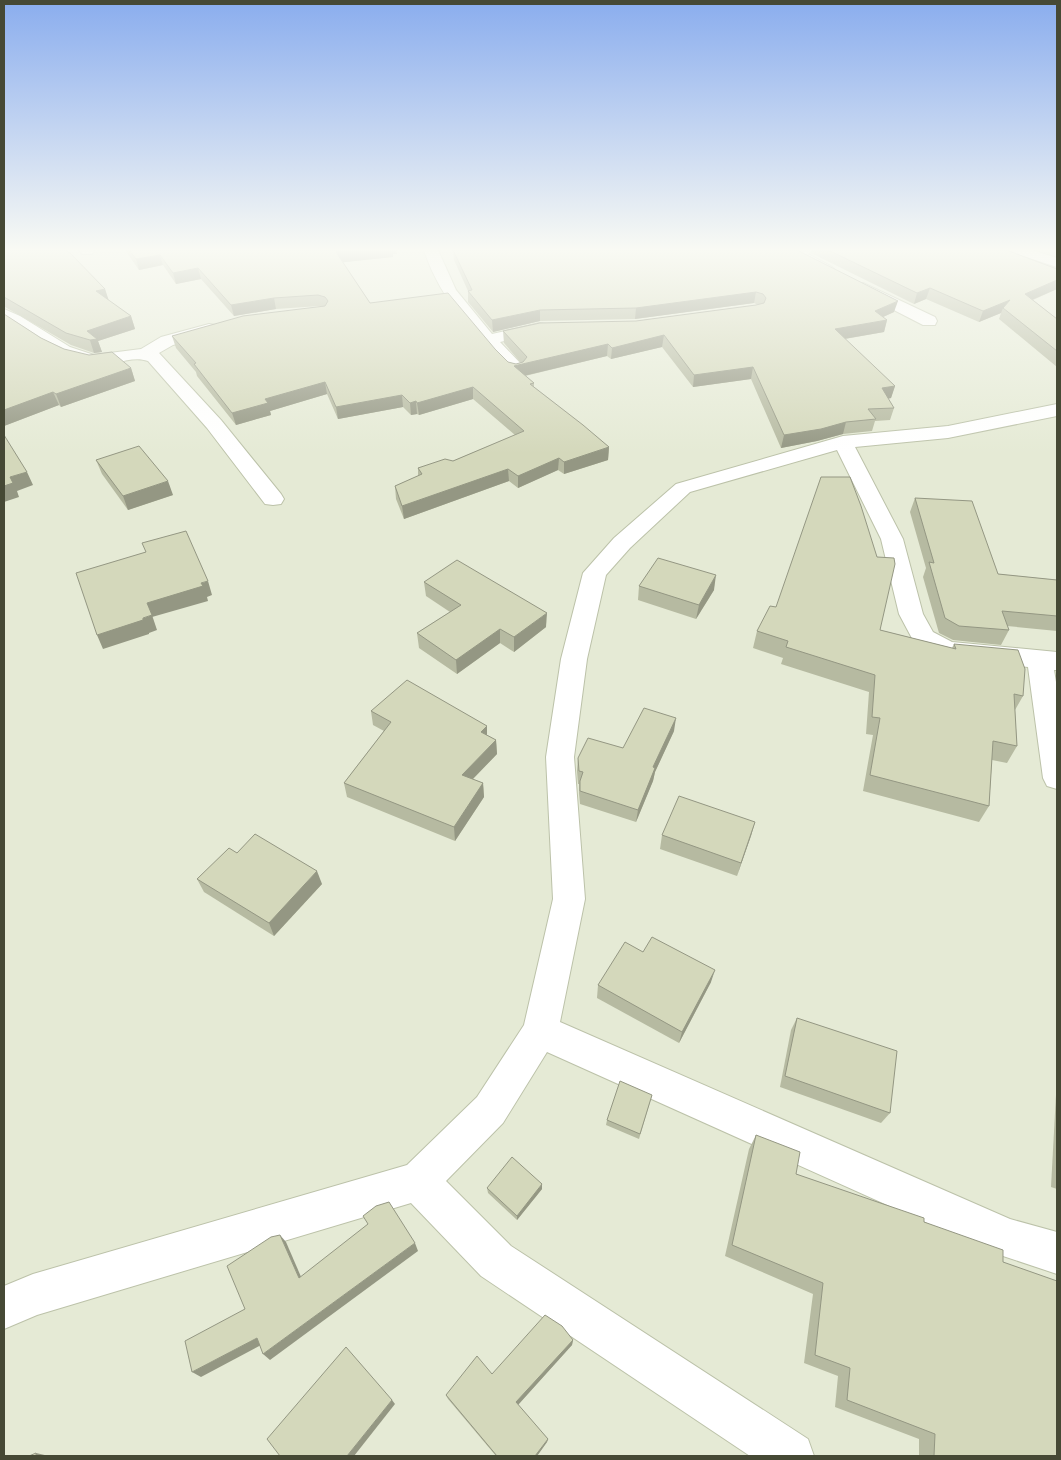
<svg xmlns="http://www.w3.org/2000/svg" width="1061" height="1460" font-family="Karla,sans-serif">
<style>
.residential{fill:#e5ead5}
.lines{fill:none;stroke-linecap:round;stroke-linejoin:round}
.street-casing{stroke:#bcc2a9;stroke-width:2}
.street{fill:#fff;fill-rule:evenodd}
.wall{fill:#b6baa1}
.shaded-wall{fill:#949783}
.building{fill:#d4d8bb;stroke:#949783}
</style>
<rect width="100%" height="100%" fill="#f2f5e7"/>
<rect class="residential" x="4" y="250" width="1053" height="1206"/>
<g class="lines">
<defs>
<g id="street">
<polygon points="79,250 93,250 94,251 92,254 82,254"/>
<path d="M 424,250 L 438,250 L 456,290 L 492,334 L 540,323 L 546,324 L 548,328 L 546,332 L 500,342 L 522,365 L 525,369 L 522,373 L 516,374 L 510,373 C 475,336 439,298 424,250 Z"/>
<path d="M 793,250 L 811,250 L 808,254 L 832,267 L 835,270 L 832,273 C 820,276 798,263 791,253 Z"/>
<polygon points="1012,250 1032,250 1057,258 1057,267 1014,253"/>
<polygon points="863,283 935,317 937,321 935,325 923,325 857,291 855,288 857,285"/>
<path d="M 4,309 L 20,316 L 70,347 L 94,355 L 141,349 L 161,337 L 209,324 L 215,325 L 217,329 L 215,333 L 173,345 L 159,353 L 221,420 L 281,494 L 284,499 L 281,504 L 273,505 L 265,504 L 207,428 L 148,361 C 130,355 112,367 94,366 C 60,364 32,337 4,321 Z"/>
<polygon points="1057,404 1057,416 948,438 855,447 903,539 923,614 933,632 952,642 1057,652 1057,670 1054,670 1057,688 1057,789 1047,786 1043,778 1028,667 947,659 915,644 899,614 881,539 837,450 690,492 630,548 606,575 587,659 574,757 585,899 560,1022 1010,1219 1057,1232 1057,1274 994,1253 547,1052 503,1123 446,1181 511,1246 808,1439 814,1456 750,1456 481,1276 411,1203 37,1315 4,1329 4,1286 33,1274 407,1165 477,1097 524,1025 553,899 546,757 561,659 583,573 614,538 676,484 843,436 948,426"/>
</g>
</defs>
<use href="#street" class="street-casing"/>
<use href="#street" class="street"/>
</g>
<g class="wall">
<polygon points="4,250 105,289 108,300 131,316 135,329 98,341 102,352 94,353 71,345 5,307 4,308"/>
<polygon points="125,250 396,250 397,254 393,254 393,257 343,262 370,303 495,349 508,362 516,364 521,363 504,343 503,331 636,321 758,305 754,303 635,319 540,321 493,332 468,302 468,291 454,260 453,250 798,251 894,312 883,317 887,320 884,332 845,339 895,386 891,398 888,399 894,408 890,420 875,421 872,431 843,434 817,441 781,448 751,379 693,387 662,347 611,359 607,356 525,376 534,383 534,387 609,447 608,460 564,474 558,470 518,488 509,481 404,519 396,499 395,486 418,476 418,468 453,461 515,435 473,399 419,415 417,414 411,415 403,407 338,419 327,394 270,411 271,415 236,425 197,376 196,372 176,348 172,336 322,307 320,306 276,309 234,316 201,279 176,284 163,265 139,270"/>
<polygon points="812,250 1006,250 1057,269 1057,289 1033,300 1057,319 1057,367 999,319 1001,313 979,322 926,299 914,304 811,253"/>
<polygon points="4,314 41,338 64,349 131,368 135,381 61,407 59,405 4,426"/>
<polygon points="96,460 173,495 128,510 102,474"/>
<polygon points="915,498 998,574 1057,580 1057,631 1007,626 1009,630 1001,645 953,640 939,633 923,577 926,568 910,512"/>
<polygon points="424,582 546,627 514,652 500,643 457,674 419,648 417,633 450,612 426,596"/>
<polygon points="639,586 714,590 696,619 638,600"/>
<polygon points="776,607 880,630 952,648 954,644 1023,696 1015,710 1017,746 1007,763 992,760 989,806 979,822 863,791 873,735 866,734 869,692 781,664 783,658 753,648 757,631"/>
<polygon points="371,711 487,726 487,735 496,740 497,754 473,779 483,783 484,797 455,841 347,797 344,783 384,731 373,725"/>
<polygon points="674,731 655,772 653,781 636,822 580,804 579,793 579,784 578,784 577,771 578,758 623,748"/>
<polygon points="755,822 737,876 660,849 662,835"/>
<polygon points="197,879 322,884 274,936 204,892"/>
<polygon points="643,952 711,982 679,1043 597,998 598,985"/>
<polygon points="797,1018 890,1113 881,1123 780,1087 791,1030"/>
<polygon points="1057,1076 1057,1189 1051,1187"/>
<polygon points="652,1095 639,1139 606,1125 607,1120"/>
<polygon points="756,1135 796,1174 924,1222 1003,1262 1057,1456 919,1456 919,1439 835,1407 838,1376 804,1363 813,1294 725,1256 749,1149"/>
<polygon points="487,1188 542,1189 517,1220 488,1193"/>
<polygon points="573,1340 572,1345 518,1405 548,1439 547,1442 537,1456 496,1456 448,1399 446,1395 492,1374"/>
</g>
<g class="shaded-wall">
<polygon points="357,250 396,250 397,254 393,254 393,257 337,263 336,252"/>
<polygon points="160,255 163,265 139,270 136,259"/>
<polygon points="198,268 201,279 176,284 173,273"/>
<polygon points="1057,280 1057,289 1020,305 1025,294"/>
<polygon points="930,288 926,299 914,304 917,293"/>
<polygon points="105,289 109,301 96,291"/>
<polygon points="756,292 754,303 635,319 636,308"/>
<polygon points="274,298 276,309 234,316 231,305"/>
<polygon points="1010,300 1003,308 1001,313 979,322 983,311"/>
<polygon points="898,301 894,312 872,322 875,311"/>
<polygon points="540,310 540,321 493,332 492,320"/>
<polygon points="131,316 135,329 98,341 102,352 94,353 87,331"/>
<polygon points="887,320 884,332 832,341 835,329"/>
<polygon points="664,335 662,347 611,359 612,348"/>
<polygon points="608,344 607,356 515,378 514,366"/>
<polygon points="753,367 751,379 693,387 694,375"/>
<polygon points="131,368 135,381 61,407 56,394"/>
<polygon points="325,382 327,394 270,411 271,415 236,425 232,413 265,399"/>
<polygon points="895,386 891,398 879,400 882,388"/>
<polygon points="473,387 473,399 419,415 417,403"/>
<polygon points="53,392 59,405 4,426 4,410"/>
<polygon points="402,395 403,407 338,419 336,407"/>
<polygon points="416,401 417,414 411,415 410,403"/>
<polygon points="846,422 843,434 817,441 781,448 784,435"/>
<polygon points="609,447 608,460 564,474 564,462"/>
<polygon points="559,458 558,470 518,488 518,476"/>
<polygon points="508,469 509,481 404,519 402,506"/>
<polygon points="27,472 33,485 17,491 19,497 4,502 4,486 10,477"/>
<polygon points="168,481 173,495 128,510 123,496"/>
<polygon points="716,575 714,590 696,619 699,605"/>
<polygon points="208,581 212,595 207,597 208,601 152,617 147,603"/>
<polygon points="547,613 546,627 514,652 514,637"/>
<polygon points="152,615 157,630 149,633 149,634 103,649 97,635"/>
<polygon points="500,629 500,643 457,674 456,660"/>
<polygon points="676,718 674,731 655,772 653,781 636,822 638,810 653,767"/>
<polygon points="487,726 487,740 481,732"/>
<polygon points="496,740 497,754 463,789 462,775"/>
<polygon points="483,783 484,797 455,841 454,827"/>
<polygon points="755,822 751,836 737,876 741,863"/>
<polygon points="317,871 322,884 274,936 269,923"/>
<polygon points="715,970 711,982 679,1043 682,1032"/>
<polygon points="542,1184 542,1189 517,1220 517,1216"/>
<polygon points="280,1235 286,1242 305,1286 299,1278"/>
<polygon points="415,1243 418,1251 270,1360 263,1354"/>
<polygon points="257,1338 263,1344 201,1377 192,1372"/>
<polygon points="573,1340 572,1345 517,1406 516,1402"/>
<polygon points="392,1400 395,1404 354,1456 347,1456"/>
<polygon points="548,1439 547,1442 537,1456 535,1456"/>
<polygon points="36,1453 49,1456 36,1456"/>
</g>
<g class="building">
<polygon points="4,250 65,250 70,253 105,289 96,291 131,316 87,331 97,339 90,340 66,333 4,297"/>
<polygon points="129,250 357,250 336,252 370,303 448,293 495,349 508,362 516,364 523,362 527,357 503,331 540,323 636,321 756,305 764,303 766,298 763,294 756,292 636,308 540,310 492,320 468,291 472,290 453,250 797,250 898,301 875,311 887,320 835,329 895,386 882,388 894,408 868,409 876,419 846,422 821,429 784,435 753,367 694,375 664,335 612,348 608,344 514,366 534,383 530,384 583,425 609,447 564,462 559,458 518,476 508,469 402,506 395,486 422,474 418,468 445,459 453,461 524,431 473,387 417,403 416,401 410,403 402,395 336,407 325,382 265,399 268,403 232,413 194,364 196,363 172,336 243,316 325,306 328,301 325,297 318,295 274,298 231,305 198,268 173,273 160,255 136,259"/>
<polygon points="828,250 1006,250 1057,269 1057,280 1025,294 1057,319 1057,351 1003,308 1010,300 983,311 930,288 917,293"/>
<polygon points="4,314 41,338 64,349 89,355 112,352 131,368 56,394 53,392 4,410"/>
<polygon points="4,435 27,472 10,477 13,483 4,486"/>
<polygon points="139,446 168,481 123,496 96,460"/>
<polygon points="821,477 850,477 861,506 877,557 894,558 895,564 880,630 956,649 954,644 1018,650 1025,669 1023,696 1014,694 1017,746 993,741 989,806 870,775 880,718 872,717 875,675 786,647 788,641 757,631 770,606 776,607"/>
<polygon points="915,498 972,501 998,574 1057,580 1057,616 1002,611 1009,630 959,626 945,618 929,562 934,563"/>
<polygon points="186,531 208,581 201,583 203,586 147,603 152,615 143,618 143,620 97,635 76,573 146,552 142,543"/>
<polygon points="658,558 716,575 699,605 639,586"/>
<polygon points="457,560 547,613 514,637 500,629 456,660 417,633 461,605 424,582"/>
<polygon points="407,680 487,726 481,732 496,740 462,775 483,783 454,827 344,783 391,722 371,711"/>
<polygon points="644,708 676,718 653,767 655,768 638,810 580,791 580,781 583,772 579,771 578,758 588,738 623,748"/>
<polygon points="679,796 755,822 741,863 662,835"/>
<polygon points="255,834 317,871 269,923 197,879 229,848 237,853"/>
<polygon points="652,937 715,970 682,1032 598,985 625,942 643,952"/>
<polygon points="797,1018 897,1051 890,1113 785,1076"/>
<polygon points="620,1081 652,1095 640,1134 607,1120"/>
<polygon points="756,1135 800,1152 796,1174 924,1218 924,1222 1003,1250 1003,1262 1057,1281 1057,1456 934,1456 935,1434 847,1400 850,1368 815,1355 823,1283 732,1245"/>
<polygon points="512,1157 542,1184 517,1216 487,1188"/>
<polygon points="389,1202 415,1243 263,1354 257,1338 192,1372 185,1341 245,1309 227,1266 271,1237 280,1235 299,1278 368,1224 363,1216 376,1206"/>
<polygon points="545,1315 562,1326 573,1340 516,1402 548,1439 535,1456 497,1456 446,1395 477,1356 492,1374"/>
<polygon points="346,1347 392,1400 347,1456 280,1456 267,1439"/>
<polygon points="36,1453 36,1456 29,1456"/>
</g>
<linearGradient id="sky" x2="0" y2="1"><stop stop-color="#8aadee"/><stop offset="0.55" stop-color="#f9faf4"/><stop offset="1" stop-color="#f9faf4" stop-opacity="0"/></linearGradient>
<rect width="1061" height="454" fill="url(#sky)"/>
<rect width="1061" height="1460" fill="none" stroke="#464935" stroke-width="10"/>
</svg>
